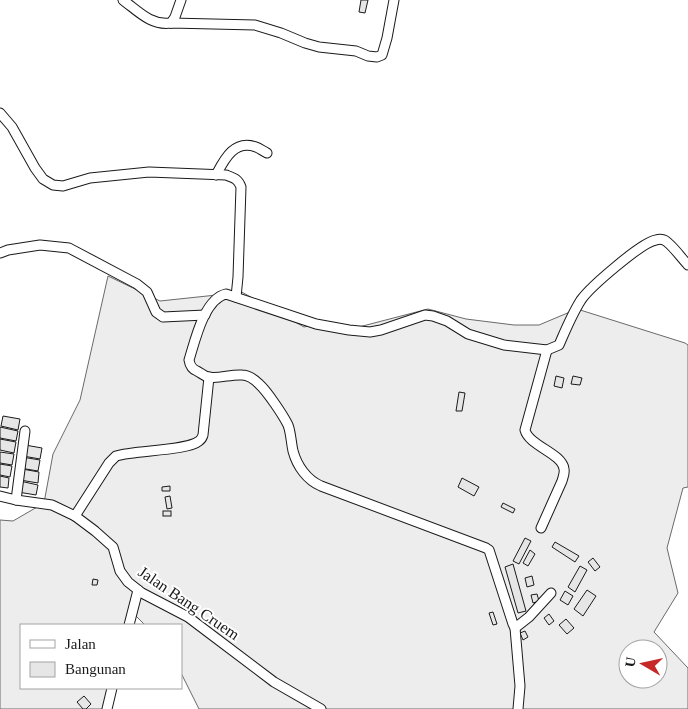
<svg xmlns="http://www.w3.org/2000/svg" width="688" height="709" font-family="'Times New Roman',serif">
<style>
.built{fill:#ededed;stroke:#6a6a6a;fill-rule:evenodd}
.building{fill:#e6e6e6;stroke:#1a1a1a}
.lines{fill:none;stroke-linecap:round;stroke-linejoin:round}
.minor-casing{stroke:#1a1a1a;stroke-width:11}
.minor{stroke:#fff;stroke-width:9}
.labels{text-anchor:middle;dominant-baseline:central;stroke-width:4;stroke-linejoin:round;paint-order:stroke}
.street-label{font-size:16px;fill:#1a1a1a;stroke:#fff}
</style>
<rect width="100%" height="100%" fill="#fff"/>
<path class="built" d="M 108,276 L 160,301 L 226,294 L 240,291 L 304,327 L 316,324 L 355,328 L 428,309 L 466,319 L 514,325 L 539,325 L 577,309 L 685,343 L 688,345 L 688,487 L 683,488 L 667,548 L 678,593 L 654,632 L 688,668 L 688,709 L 199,709 L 181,673 L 181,625 L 145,625 L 134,614 L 131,625 L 21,625 L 21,688 L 116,688 L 110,709 L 0,709 L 0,520 L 13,521 L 44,503 L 53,454 L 80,400 ZM 628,649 L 658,649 L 658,679 L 628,679 Z"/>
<g class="building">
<polygon points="361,0 368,0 365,13 359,12"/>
<polygon points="556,376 564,378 562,388 554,386"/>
<polygon points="573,376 582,378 580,385 571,384"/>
<polygon points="459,392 465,393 462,411 456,411"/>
<polygon points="3,416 20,419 18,430 1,426"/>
<polygon points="0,427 18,431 16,441 0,438"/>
<polygon points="0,439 16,442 14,453 0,450"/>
<polygon points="25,445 42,448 40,459 23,456"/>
<polygon points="0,452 14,454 12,465 0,463"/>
<polygon points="22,457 40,460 38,471 20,468"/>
<polygon points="0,464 12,466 10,477 0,475"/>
<polygon points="22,469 39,472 38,483 20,480"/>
<polygon points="0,476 9,478 8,488 0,487"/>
<polygon points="462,478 479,487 474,496 458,487"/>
<polygon points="20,481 38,485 36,495 18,492"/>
<polygon points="170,486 170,491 162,491 162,487"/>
<polygon points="170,496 172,508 167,509 165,497"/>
<polygon points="503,503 515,509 513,513 501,507"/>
<rect x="163" y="511" width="8" height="5"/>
<polygon points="525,538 531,541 519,564 513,561"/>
<polygon points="555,542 579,556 575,562 552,547"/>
<polygon points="530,550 535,554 528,566 523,563"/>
<polygon points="593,558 600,567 595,571 588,562"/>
<polygon points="513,564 526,611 518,613 505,567"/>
<polygon points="580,566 587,570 575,592 568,587"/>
<polygon points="532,576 534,585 527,587 525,578"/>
<polygon points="93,579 98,580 97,585 92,585"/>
<polygon points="587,590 596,596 583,616 574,609"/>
<polygon points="565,591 573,596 568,605 560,600"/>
<polygon points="537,594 539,601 533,603 531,595"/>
<polygon points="493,612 497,624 493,625 489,613"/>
<polygon points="549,614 554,621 549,625 544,618"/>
<polygon points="566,619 574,628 567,634 559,625"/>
<polygon points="525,631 528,637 523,640 520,633"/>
<polygon points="84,696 91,704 86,709 83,709 77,702"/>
</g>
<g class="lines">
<defs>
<g id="minor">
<path d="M 123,0 C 138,11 151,26 171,23 L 255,25 L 281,33 L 305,43 L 319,47 L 356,51 L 368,56 L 377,57 L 382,55 L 387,38 L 394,0"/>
<polyline points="171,23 175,17 181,0"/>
<path d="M 0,113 L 12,127 L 35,168 L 43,179 L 53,185 L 63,186 L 90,178 L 149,172 L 226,175 C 234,178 238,179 241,187 L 238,277 L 236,297"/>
<path d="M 216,175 C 224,160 234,139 256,147 C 259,148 263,151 267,153"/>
<polyline points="0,253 8,250 40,245 69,248 137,284 147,292 156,312 163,317 205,315"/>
<polyline points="0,496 16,500 52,505 75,516 95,531 113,547 120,571 128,582 142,593 188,617 274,682 321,709"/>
<polyline points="16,500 25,431"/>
<path d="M 75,516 L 109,463 L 116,456 C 134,450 187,451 199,441 C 202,439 202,438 203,435 L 209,377"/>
<path d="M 541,528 L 562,481 C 563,477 565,473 564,469 C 562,453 529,446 525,430 L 547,350"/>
<polyline points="129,625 138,590"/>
<polyline points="515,628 529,617 551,593"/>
<polyline points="107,709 112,688"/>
<path d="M 518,709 L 520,686 L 515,628 L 513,624 L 489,550 L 486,548 L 321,486 C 307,480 297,466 293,451 C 291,442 291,433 288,425 C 283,415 267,391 259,384 C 254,379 249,375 242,375 C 231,374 219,379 208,377 C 204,376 201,373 197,371 C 192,369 190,366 189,360 C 195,341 204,299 226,294 L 316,324 L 349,330 L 370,332 L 381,330 L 425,315 L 433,316 L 447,321 L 468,334 L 504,345 L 547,350 L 559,345 C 566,329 572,314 581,300 C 590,287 642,242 656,240 C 659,239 661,239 664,240 C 671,243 682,259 688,265"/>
</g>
</defs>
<use href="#minor" class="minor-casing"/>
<use href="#minor" class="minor"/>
</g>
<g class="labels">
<g class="street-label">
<text transform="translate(189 603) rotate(34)">Jalan Bang Cruem</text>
</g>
</g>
<rect x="20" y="624" width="162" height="65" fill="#ffffff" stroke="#a3a3a3"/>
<rect x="30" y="640" width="25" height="8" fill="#ffffff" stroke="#a3a3a3"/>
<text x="65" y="649" font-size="15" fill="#1a1a1a">Jalan</text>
<rect x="30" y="662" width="25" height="15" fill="#e6e6e6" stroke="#a3a3a3"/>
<text x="65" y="674" font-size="15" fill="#1a1a1a">Bangunan</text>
<g transform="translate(643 664) rotate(279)"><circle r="24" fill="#ffffff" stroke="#a3a3a3"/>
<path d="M0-4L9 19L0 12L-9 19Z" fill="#c62828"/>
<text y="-8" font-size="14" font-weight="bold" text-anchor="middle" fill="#1a1a1a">U</text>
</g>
</svg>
